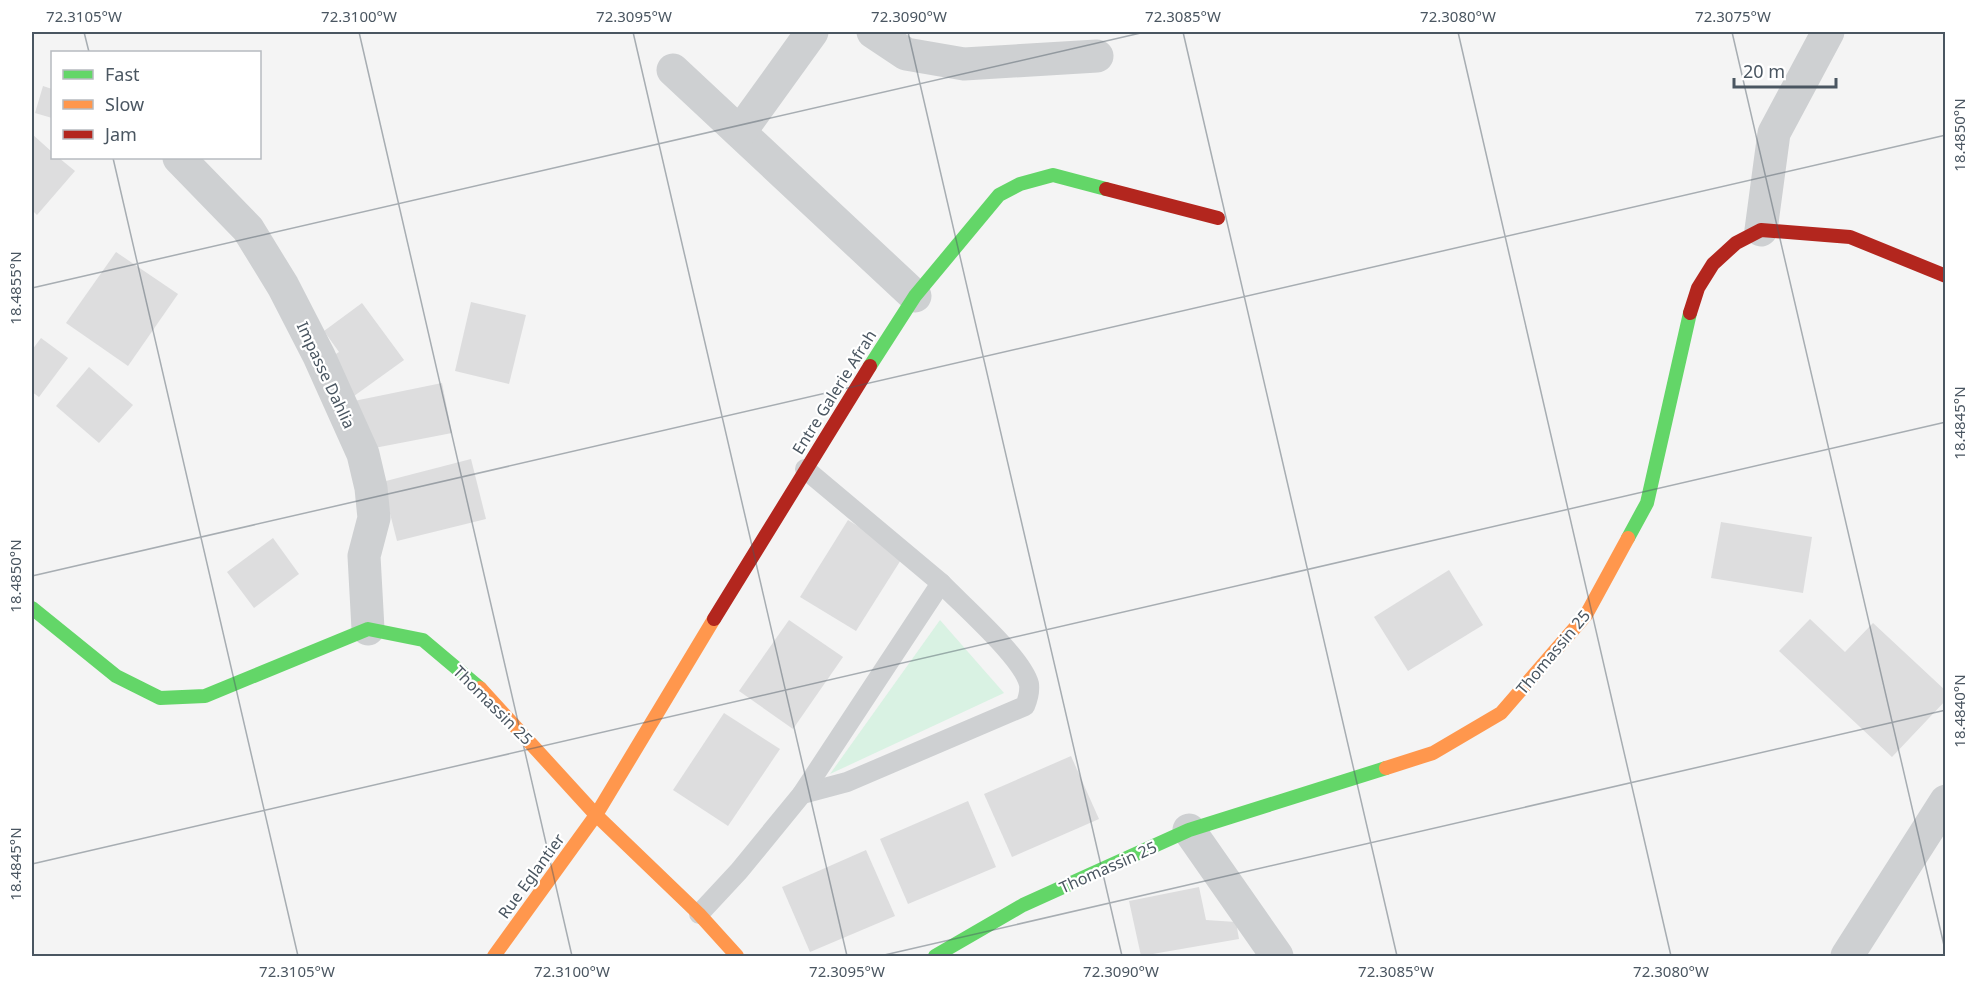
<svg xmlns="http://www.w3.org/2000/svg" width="1977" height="988" font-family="'Noto Sans',sans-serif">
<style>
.green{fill:#d9f2e3}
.building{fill:#ddddde}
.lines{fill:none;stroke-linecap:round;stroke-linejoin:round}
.lane{stroke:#ced0d2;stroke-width:20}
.street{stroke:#ced0d2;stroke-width:33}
.fast{stroke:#63d668;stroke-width:14}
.slow{stroke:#ff974d;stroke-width:14}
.jam{stroke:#b3261e;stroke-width:14}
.ticks{fill:none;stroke:#4a5661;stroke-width:1.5;stroke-opacity:0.45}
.labels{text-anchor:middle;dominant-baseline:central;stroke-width:4.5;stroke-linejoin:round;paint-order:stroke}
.street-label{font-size:16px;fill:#4a5661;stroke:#fff}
.neatline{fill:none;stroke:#4a5661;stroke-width:2}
.ticks-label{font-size:15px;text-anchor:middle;fill:#4a5661}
</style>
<rect width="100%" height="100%" fill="#f4f4f4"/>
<polygon class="green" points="940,620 1004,693 830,774"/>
<g class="building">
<polygon points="43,86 52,89 52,118 35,113"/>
<polygon points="32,134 52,152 52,158 59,158 75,171 37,215 32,210"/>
<polygon points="116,252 178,294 128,366 66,323"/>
<polygon points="471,302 526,315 509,384 455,371"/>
<polygon points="362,303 404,360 354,396 328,359 339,352 324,331"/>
<polygon points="41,338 68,358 39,397 32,392 32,350"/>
<polygon points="89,367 133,405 99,443 56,406"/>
<polygon points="442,383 452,433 364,450 354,401"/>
<polygon points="471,459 486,519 397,541 382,482"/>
<polygon points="848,520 904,555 856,631 800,597"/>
<polygon points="1721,522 1812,537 1803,593 1711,578"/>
<polygon points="273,538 299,574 254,608 227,572"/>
<polygon points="1449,570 1483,625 1408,671 1374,617"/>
<polygon points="1810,619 1845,652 1873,623 1946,691 1946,700 1892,757 1779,651"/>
<polygon points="789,620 843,657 793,729 739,691"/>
<polygon points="724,713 780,749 728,826 673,790"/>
<polygon points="1071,756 1099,819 1012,857 984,794"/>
<polygon points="968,801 996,867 908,904 880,839"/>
<polygon points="866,850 895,916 810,952 782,887"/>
<polygon points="1199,887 1206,920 1236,922 1239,939 1141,956 1129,901"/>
</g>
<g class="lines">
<g class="lane">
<path d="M 802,794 L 847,782 L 1025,706 C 1028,699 1030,692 1029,684 C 1022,657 962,605 941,583"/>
<polyline points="699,914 739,871 802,794 941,583 805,469"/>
</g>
<g class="street">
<polyline points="873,32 906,54 964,64 1097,56"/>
<polyline points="673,70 915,296"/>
<polyline points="740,132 812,32"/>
<polyline points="179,158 248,229 283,286 319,356 363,454 371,488 374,518 364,556 368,629"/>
<polyline points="1761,230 1774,133 1828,32"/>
<polyline points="1189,830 1277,956"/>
<polyline points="1847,956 1946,801"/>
</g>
<g class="fast">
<polyline points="870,366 915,296 999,195 1020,184 1053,175 1106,189"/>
<polyline points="1628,538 1647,503 1690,313"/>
<polyline points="32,608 116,676 160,698 205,696 368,629 423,640 480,688"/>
<polyline points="935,956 1023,905 1189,830 1386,768"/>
</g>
<g class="slow">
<polyline points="480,688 596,815 699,914 737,956"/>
<polyline points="1386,768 1433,753 1501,713 1586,615 1628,538"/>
<polyline points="494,956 596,815 714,619"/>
</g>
<g class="jam">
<polyline points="1106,189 1218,218"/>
<polyline points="1690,313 1698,288 1713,264 1736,243 1761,230 1850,237 1946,276"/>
<polyline points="714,619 870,366"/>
</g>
</g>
<path class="ticks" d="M 84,32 L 89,52M 359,32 L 572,956M 633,32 L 847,956M 908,32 L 1122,956M 1183,32 L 1397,956M 1458,32 L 1671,956M 1732,32 L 1946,954M 113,158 L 298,956M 32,288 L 1145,32M 32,576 L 1946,135M 32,864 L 1946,422M 880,956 L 1946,710"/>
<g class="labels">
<g class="street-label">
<text transform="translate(326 375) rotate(65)">Impasse Dahlia</text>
<text transform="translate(834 392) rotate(-58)">Entre Galerie Afrah</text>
<text transform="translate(1553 652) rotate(-50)">Thomassin 25</text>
<text transform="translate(493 705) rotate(45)">Thomassin 25</text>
<text transform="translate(1108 867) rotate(-24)">Thomassin 25</text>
<text transform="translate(531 876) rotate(-54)">Rue Eglantier</text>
</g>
</g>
<rect width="1977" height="988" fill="none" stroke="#ffffff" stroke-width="66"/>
<rect x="51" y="51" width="210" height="108" fill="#ffffff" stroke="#b7bbc0" stroke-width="1.5"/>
<rect x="63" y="70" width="30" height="9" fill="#63d668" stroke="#b7bbc0" stroke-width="1.5"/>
<text x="105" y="81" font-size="18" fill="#4a5661">Fast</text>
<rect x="63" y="100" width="30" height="9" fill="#ff974d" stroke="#b7bbc0" stroke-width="1.5"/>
<text x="105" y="111" font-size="18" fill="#4a5661">Slow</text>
<rect x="63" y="130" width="30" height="9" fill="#b3261e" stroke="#b7bbc0" stroke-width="1.5"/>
<text x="105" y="141" font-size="18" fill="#4a5661">Jam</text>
<path d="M1734 78v9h102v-9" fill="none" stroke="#4a5661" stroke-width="3"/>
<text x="1743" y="78" font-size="18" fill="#4a5661" stroke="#ffffff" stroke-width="4.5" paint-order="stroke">20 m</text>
<rect x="33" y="33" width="1911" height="922" class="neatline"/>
<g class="ticks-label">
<text x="84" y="22">72.3105°W</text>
<text x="359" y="22">72.3100°W</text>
<text x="634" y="22">72.3095°W</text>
<text x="909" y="22">72.3090°W</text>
<text x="1183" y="22">72.3085°W</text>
<text x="1458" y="22">72.3080°W</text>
<text x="1733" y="22">72.3075°W</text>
<text transform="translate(1960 135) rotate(-90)" y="5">18.4850°N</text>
<text transform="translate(16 288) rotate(-90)" y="5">18.4855°N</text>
<text transform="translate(1960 423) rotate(-90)" y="5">18.4845°N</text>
<text transform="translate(16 576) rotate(-90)" y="5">18.4850°N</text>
<text transform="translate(1960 711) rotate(-90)" y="5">18.4840°N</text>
<text transform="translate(16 864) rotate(-90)" y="5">18.4845°N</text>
<text x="297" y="977">72.3105°W</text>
<text x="572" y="977">72.3100°W</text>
<text x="847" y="977">72.3095°W</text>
<text x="1121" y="977">72.3090°W</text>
<text x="1396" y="977">72.3085°W</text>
<text x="1671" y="977">72.3080°W</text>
</g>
</svg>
